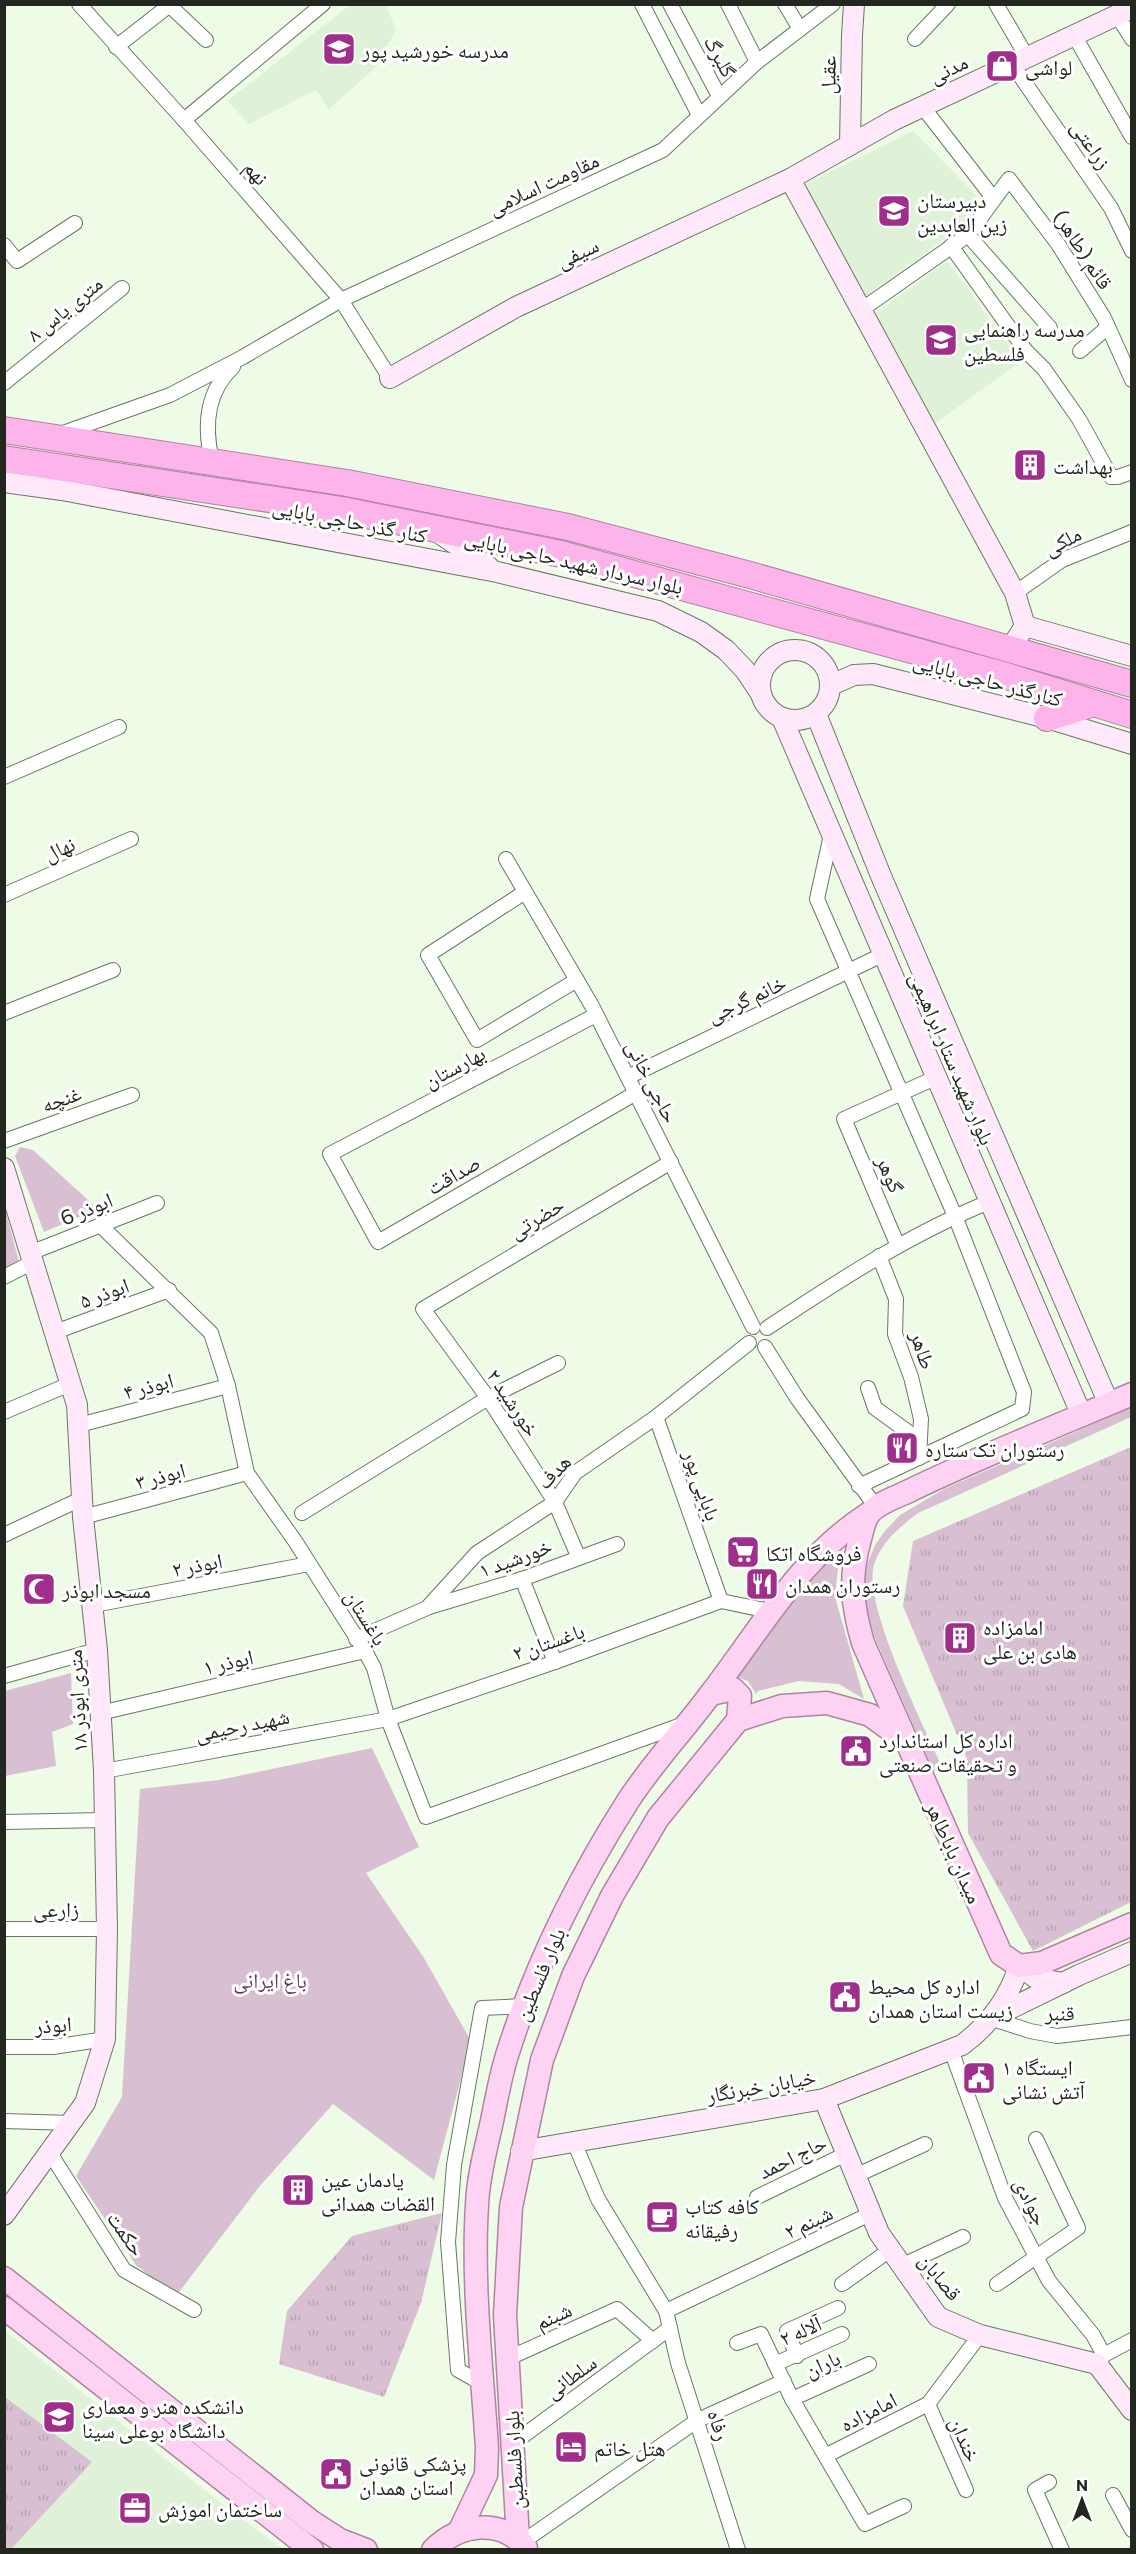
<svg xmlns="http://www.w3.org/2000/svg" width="1136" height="2554" font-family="Commissioner,'Noto Naskh Arabic',sans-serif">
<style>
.built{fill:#dff1d7}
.green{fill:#d8bfd1}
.park{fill:url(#park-tufts)}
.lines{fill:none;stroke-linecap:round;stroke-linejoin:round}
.street-casing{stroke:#6b7766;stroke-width:16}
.secondary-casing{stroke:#6b7766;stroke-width:22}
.primary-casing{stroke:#b083a3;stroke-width:25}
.highway-casing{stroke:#b083a3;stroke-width:28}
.street{stroke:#fff;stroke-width:14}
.secondary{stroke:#fee8f9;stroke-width:20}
.primary{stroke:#fed2f2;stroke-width:22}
.highway{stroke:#fdb4ea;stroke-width:26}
.labels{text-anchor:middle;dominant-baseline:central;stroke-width:6;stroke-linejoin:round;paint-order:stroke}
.poi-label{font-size:21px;fill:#222720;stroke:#fff;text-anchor:start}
.street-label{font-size:21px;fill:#222720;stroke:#fff}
.park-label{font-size:21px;fill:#67375b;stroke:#fff}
</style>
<defs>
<pattern id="park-tufts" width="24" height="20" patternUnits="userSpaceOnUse" patternTransform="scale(1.5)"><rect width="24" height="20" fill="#d8bfd1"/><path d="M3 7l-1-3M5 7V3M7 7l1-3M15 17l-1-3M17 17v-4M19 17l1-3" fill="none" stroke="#b9a4b3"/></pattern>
</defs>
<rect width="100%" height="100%" fill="#edfbe7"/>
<g class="built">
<polygon points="350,5 386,5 396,30 374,69 329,109 316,90 249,124 227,101"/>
<polygon points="913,131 980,199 965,224 859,301 802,186"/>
<polygon points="947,261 1021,361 926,430 866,320"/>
<polygon points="4,2330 221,2503 282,2549 5,2549"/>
</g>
<g class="green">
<polygon points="20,1147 33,1150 98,1209 44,1232 15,1156"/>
<polygon points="4,1205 19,1262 5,1269 4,1269"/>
<path d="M 1131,1408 L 1131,1417 L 918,1513 C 900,1527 881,1542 874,1565 C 862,1604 924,1726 942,1767 L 934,1772 L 875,1638 L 866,1609 L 865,1584 L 867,1565 L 875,1545 L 885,1531 L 900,1515 L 946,1488 Z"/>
<polygon points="840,1549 835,1597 864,1699 839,1684 799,1681 758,1691 756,1694 748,1681 732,1675 817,1565"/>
<polygon points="71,1673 73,1724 52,1732 56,1766 5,1776 5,1691"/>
<polygon points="372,1748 419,1847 366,1873 424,1958 471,2041 434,2180 333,2104 259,2187 176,2296 136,2265 76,2176 122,2097 140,1789 219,1780"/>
</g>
<g class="park">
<polygon points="1131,1447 1131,1902 1033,1951 968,1833 967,1759 903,1606 913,1541"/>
<polygon points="442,2213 421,2303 384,2397 279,2364 287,2311 352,2236"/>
<polygon points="5,2397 92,2462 10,2550 4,2549"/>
</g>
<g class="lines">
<defs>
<g id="street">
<polyline points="79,4 184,120 341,300 390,378"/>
<polyline points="168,4 206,40"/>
<polyline points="642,4 699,115"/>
<polyline points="670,4 719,96"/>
<polyline points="728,4 757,62"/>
<polyline points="785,4 800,29"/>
<polyline points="996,4 1027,57"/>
<polyline points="1117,15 1132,39"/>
<polyline points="1074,35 1132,137"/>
<polyline points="915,39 948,4"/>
<polyline points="116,47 171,4"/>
<polyline points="1012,64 1111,208 1132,251"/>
<polyline points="922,106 994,199"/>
<polyline points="184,120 323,4"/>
<polyline points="968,235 1050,328"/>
<polyline points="4,245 17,261 75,223"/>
<polyline points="951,246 1026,351 1044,369 1079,419 1111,477 1118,477 1132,472"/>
<polyline points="861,310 968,235 1009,179 1058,244 1104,318 1132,380"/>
<polyline points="1080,351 1108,327"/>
<polyline points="4,383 122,288"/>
<polyline points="60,434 170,395 243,357 341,300 663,150 757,62 833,4"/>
<path d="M 212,461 C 204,427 206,392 233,367"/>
<polyline points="1015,593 1062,560 1132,532"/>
<polyline points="4,777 119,727"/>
<polyline points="831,835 817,899 955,1216 1024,1392 1022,1409 859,1486"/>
<polyline points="506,859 592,1006 753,1327"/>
<polyline points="525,892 428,955 477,1040 577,980"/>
<polyline points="4,895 131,839"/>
<polyline points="4,1013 113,970"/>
<polyline points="596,1015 330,1154 378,1242 636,1093"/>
<polyline points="628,1077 882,955"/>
<polyline points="4,1141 132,1095"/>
<polyline points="100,1225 211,1333 228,1386 247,1473 295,1541 365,1651 374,1668 388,1719 426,1817 684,1724"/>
<polyline points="898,1246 844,1119 935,1078"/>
<polyline points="30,1253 157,1203"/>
<polyline points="879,1256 896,1299 895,1334 911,1377 921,1419 919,1458"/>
<polyline points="4,1277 33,1262"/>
<path d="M 767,1328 C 838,1281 910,1234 989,1202"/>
<polyline points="55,1332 169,1290"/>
<polyline points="765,1347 797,1398 876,1507"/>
<polyline points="868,1388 875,1408 919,1440"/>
<polyline points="4,1412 70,1384"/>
<polyline points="656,1417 721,1601"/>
<polyline points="79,1425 228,1386"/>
<polyline points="302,1513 488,1398 558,1363"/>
<polyline points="83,1517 247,1473"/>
<polyline points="4,1535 83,1498"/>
<polyline points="578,1556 555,1502 488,1398 423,1309 671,1162"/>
<polyline points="522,1579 555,1662"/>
<polyline points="721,1601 769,1611"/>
<polyline points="94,1605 309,1564"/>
<polyline points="429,1607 522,1579 617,1544"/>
<polyline points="356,1639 427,1608 477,1553 555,1502 575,1473 656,1417 749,1343"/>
<polyline points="4,1676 97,1650"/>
<polyline points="100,1713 365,1651"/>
<polyline points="104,1771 388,1719 555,1662 721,1601"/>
<polyline points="4,1822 104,1820"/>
<polyline points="4,1929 107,1929"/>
<polyline points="990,2018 1030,2031 1057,2036 1132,2027"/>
<polyline points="4,2047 53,2047 105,2039"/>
<polyline points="951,2050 1005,2198 1049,2281 1093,2335 1104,2355"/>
<polyline points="4,2121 72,2123"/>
<polyline points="574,2142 598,2199 666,2311 678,2363 738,2550"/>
<polyline points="50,2153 124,2270 194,2310"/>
<polyline points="855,2176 925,2144"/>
<polyline points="757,2197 846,2154"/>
<polyline points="901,2266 963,2237"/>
<polyline points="842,2284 890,2250"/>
<polyline points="997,2284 1078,2228 1036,2139"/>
<polyline points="666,2311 870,2214"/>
<polyline points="737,2343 761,2334 792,2399 865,2524 904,2506"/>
<polyline points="797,2356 787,2331 838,2308"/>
<polyline points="507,2359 617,2309 653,2341"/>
<polyline points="1099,2362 1104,2355 1132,2340"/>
<polyline points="775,2364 842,2334"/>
<polyline points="483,2384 458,2370 448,2242 454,2165 482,2008 525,2006"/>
<polyline points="792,2399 869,2364"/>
<polyline points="928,2404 966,2490"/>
<polyline points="512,2444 670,2328"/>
<polyline points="827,2455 928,2404 980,2335"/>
<polyline points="1049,2482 1035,2490 1062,2550"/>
<polyline points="1113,2495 1132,2530"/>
<polyline points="521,2543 698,2420 784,2381"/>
</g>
<g id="secondary">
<polyline points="850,145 852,35 854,4"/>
<polyline points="790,179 1015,593 1025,626 1010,649"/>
<polyline points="390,378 516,307 790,179 894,120 1132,8"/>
<polyline points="4,482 62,490 497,572 658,611 701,632 726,650 745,670 761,694"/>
<polyline points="436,531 489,567"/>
<polyline points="1025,626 1132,656"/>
<circle cx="795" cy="685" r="35"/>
<polyline points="831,685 854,675 873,674 1047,718 1132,744"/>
<polyline points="816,714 881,876 1109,1404"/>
<polyline points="782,718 1082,1416"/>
<polyline points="4,1168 77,1405 83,1517 97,1650 104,1771 107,1929 105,2039 85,2103 4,2215"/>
<polyline points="993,2017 1079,1975 1132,1952"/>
<polyline points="824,2099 879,2233 938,2317 980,2335 1097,2364 1132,2410"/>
<path d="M 521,2151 L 824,2099 L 962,2045 C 989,2025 1009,1998 1019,1966 L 1036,1978 L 1063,1983"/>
</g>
<g id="primary">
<path d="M 1132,1394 C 1057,1426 981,1456 909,1491 C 897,1497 877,1503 869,1514 C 864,1520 862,1532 860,1539 C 849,1578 852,1605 863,1643 L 1001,1954 L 1019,1966 L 1042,1963 L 1132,1924"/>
<polyline points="711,1694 733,1689 740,1696 738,1720"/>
<polyline points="4,2278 312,2522 340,2540 366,2550"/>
<polyline points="4,2308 312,2550"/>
<path d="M 460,2530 L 486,2475 L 487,2448 C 482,2368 472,2285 477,2205 C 478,2177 486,2148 492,2121 C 497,2097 501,2072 509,2049 C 537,1962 579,1878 628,1801 C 652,1764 683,1731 709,1696 C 759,1632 798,1559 868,1514"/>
<polyline points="518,2539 505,2315 511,2207 542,2060 573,1976 612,1896 658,1818 738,1720 782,1706 827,1703 870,1715 906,1741"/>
<path d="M 433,2550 C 458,2524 501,2517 526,2548"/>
</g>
<g id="highway">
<polyline points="4,430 347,483 568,527 750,575 1132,684"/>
<polyline points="4,459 342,510 561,554 1003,675 1132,715"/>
<polyline points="1047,718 1091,704"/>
</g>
</defs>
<use href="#street" class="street-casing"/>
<use href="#secondary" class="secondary-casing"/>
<use href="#primary" class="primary-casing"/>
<use href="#highway" class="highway-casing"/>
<use href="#street" class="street"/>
<use href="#secondary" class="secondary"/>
<use href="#primary" class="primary"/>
<use href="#highway" class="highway"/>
</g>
<defs>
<symbol id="school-square" viewBox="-11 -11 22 22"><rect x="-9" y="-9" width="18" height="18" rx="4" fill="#a02e8b" stroke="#fff"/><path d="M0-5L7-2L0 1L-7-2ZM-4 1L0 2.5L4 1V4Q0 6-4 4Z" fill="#fff"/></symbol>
<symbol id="shop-square" viewBox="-11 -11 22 22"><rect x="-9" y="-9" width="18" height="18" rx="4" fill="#a02e8b" stroke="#fff"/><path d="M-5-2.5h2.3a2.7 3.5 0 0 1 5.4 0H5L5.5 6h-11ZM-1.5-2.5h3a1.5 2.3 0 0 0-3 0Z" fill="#fff"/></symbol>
<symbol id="building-square" viewBox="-11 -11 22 22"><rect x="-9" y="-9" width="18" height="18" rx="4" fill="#a02e8b" stroke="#fff"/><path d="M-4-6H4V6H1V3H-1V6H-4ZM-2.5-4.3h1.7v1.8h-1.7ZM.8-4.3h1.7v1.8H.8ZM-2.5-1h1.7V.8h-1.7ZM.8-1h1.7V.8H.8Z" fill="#fff"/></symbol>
<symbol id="restaurant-square" viewBox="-11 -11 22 22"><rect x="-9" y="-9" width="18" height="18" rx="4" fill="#a02e8b" stroke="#fff"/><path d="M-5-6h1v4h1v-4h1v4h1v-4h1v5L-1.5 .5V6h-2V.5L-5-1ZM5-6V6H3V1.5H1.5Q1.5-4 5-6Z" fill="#fff"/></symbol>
<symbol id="supermarket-square" viewBox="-11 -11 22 22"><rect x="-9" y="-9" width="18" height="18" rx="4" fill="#a02e8b" stroke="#fff"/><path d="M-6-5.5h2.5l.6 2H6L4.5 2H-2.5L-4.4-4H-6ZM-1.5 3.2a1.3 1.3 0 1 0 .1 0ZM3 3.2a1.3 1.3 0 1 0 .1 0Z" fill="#fff"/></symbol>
<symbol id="mosque-square" viewBox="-11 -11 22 22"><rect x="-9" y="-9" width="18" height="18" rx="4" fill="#a02e8b" stroke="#fff"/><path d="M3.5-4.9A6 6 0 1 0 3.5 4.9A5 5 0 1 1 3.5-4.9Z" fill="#fff"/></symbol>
<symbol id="civic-square" viewBox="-11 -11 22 22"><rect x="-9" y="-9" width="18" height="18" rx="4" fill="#a02e8b" stroke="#fff"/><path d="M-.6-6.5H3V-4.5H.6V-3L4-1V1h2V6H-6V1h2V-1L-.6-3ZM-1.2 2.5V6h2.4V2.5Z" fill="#fff"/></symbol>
<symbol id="cafe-square" viewBox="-11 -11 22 22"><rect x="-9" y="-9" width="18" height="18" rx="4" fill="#a02e8b" stroke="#fff"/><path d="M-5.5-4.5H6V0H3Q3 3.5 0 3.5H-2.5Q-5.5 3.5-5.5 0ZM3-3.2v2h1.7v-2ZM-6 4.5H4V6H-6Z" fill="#fff"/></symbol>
<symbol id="university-square" viewBox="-11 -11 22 22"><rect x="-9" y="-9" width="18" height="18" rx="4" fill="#a02e8b" stroke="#fff"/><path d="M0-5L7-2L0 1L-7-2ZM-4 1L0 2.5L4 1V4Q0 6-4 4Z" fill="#fff"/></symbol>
<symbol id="hotel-square" viewBox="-11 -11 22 22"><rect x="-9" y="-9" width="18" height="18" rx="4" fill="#a02e8b" stroke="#fff"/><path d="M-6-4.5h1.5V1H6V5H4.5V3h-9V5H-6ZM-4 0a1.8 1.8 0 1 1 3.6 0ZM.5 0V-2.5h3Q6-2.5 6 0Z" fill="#fff"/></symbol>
<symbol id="office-square" viewBox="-11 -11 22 22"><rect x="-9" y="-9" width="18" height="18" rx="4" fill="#a02e8b" stroke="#fff"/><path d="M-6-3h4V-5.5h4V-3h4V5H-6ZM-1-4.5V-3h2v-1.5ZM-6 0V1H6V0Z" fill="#fff"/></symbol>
</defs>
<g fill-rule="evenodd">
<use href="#school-square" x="320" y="30" width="38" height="38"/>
<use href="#shop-square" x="983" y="47" width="38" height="38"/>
<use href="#school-square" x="875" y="192" width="38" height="38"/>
<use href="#school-square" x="922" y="321" width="38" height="38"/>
<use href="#building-square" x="1011" y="446" width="38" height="38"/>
<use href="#restaurant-square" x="883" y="1429" width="38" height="38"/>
<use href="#supermarket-square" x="724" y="1533" width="38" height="38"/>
<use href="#restaurant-square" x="743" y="1565" width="38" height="38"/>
<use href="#mosque-square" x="20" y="1570" width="38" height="38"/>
<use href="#building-square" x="941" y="1619" width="38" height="38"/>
<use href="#civic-square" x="837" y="1732" width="38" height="38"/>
<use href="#civic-square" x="826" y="1978" width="38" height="38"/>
<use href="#civic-square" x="960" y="2059" width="38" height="38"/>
<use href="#building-square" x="279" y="2171" width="38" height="38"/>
<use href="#cafe-square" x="643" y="2198" width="38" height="38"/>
<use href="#university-square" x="40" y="2398" width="38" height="38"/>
<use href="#hotel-square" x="552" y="2428" width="38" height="38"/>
<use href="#civic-square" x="317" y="2455" width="38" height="38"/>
<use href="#office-square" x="116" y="2489" width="38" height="38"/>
</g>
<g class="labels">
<g class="poi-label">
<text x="362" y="49">مدرسه خورشید پور</text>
<text x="1025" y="66">لواشی</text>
<text x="917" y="199">دبیرستان<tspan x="917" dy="24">زین العابدین</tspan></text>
<text x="964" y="328">مدرسه راهنمایی<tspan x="964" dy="24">فلسطین</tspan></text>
<text x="1053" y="465">بهداشت</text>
<text x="925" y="1448">رستوران تک ستاره</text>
<text x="766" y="1552">فروشگاه اتکا</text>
<text x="785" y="1584">رستوران همدان</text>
<text x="62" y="1589">مسجد ابوذر</text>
<text x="983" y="1626">امامزاده<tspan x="983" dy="24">هادی بن علی</tspan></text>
<text x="879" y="1739">اداره کل استاندارد<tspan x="879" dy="24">و تحقیقات صنعتی</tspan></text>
<text x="868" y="1985">اداره کل محیط<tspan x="868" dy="24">زیست استان همدان</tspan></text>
<text x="1002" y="2066">ایستگاه ۱<tspan x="1002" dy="24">آتش نشانی</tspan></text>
<text x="321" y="2178">یادمان عین<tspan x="321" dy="24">القضات همدانی</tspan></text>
<text x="685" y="2205">کافه کتاب<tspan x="685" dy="24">رفیقانه</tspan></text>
<text x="82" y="2405">دانشکده هنر و معماری<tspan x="82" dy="24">دانشگاه بوعلی سینا</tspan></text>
<text x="594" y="2447">هتل خاتم</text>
<text x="359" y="2462">پزشکی قانونی<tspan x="359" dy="24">استان همدان</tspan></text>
<text x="158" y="2508">ساختمان اموزش</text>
</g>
<g class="street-label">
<text transform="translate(721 56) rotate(62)">گلبرگ</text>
<text transform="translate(948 68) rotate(-25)">مدنی</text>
<text transform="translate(827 75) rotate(-89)">عقیل</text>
<text transform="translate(1092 144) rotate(56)">زراعتی</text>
<text transform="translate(257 172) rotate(49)">نهم</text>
<text transform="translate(543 183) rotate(-25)">مقاومت اسلامی</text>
<text transform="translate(1084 249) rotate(57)">قائم (طاهر)</text>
<text transform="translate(577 252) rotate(-25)">سیفی</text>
<text transform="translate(64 308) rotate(-39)">۸ متری یاس</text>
<text transform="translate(350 520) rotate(11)">کنار گذر حاجی بابایی</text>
<text transform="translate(1062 540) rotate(-27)">ملکی</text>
<text transform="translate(574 561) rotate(13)">بلوار سردار شهید حاجی بابایی</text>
<text transform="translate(988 679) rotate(15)">کنارگذر حاجی بابایی</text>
<text transform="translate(59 848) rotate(-24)">نهال</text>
<text transform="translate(746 998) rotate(-25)">خانم گرجی</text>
<text transform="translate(953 1058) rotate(67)">بلوار شهید ستار ابراهیمی</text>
<text transform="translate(454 1066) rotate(-28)">بهارستان</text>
<text transform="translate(653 1081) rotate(63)">حاجی خانی</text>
<text transform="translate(61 1098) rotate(-20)">غنچه</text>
<text transform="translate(453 1174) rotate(-30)">صداقت</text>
<text transform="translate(891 1174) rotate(67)">گوهر</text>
<text transform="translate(86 1208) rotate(-22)">ابوذر 6</text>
<text transform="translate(536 1217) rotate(-31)">حضرتی</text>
<text transform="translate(104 1292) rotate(-20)">ابوذر ۵</text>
<text transform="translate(924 1350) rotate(73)">طاهر</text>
<text transform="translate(148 1385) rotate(-15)">ابوذر ۴</text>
<text transform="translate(514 1402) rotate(56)">خورشید ۲</text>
<text transform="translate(553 1471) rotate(-46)">هدف</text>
<text transform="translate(160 1475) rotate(-15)">ابوذر ۳</text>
<text transform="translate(703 1485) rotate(71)">بابایی پور</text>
<text transform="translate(515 1557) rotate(-20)">خورشید ۱</text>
<text transform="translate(197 1564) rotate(-11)">ابوذر ۲</text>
<text transform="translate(367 1617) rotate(58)">باغستان</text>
<text transform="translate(548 1641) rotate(-19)">باغستان ۲</text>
<text transform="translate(228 1661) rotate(-13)">ابوذر ۱</text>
<text transform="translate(76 1701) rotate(-93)">۱۸ متری ابوذر</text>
<text transform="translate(242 1724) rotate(-11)">شهید رحیمی</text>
<text transform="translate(955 1852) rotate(66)">میدان باباطاهر</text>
<text x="56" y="1908">زارعی</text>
<text transform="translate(539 1974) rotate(-67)">بلوار فلسطین</text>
<text transform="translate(1060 2012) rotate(1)">قنبر</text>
<text transform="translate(53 2024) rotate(-4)">ابوذر</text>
<text transform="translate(761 2085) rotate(-10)">خیابان خبرنگار</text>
<text transform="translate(792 2156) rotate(-26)">حاج احمد</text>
<text transform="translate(1032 2201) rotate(64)">جوادی</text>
<text transform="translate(808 2221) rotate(-25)">شبنم ۲</text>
<text transform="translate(127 2233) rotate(55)">حکمت</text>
<text transform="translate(941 2276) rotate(51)">قصابان</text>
<text transform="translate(553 2315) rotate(-25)">شبنم</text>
<text transform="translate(800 2330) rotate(-24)">آلاله ۲</text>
<text transform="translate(822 2363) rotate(-24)">باران</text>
<text transform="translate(570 2376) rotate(-36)">سلطانی</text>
<text transform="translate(868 2411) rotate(-27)">امامزاده</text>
<text transform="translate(720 2425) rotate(73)">رفاه</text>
<text transform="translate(966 2439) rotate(66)">خندان</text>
<text transform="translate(513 2460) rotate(-93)">بلوار فلسطین</text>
</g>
<g class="park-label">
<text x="270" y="1979">باغ ایرانی</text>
</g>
</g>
<rect width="1136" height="2554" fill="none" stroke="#222720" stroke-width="12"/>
<g transform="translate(1082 2500)" stroke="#ffffff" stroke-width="4.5" paint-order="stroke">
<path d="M0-4.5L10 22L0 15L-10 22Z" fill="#222720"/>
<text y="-9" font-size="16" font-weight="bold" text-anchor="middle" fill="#222720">N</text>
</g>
</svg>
